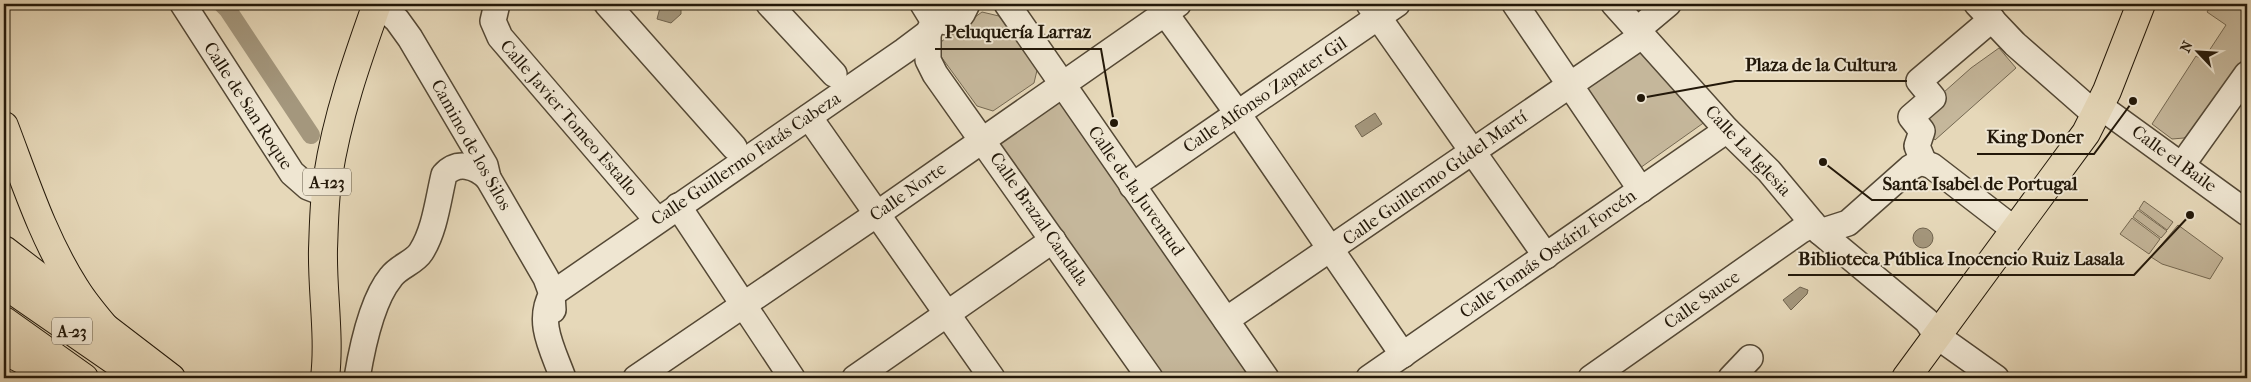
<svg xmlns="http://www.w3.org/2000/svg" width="2251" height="382" font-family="'IM FELL French Canon',serif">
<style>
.green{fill:#c5b79b;stroke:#746852}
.water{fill:#a4977d;stroke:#70644f}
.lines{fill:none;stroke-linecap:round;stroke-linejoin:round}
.canal{stroke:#a4977d;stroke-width:18}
.minor-casing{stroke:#544835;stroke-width:28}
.major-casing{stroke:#231809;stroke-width:30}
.highway-casing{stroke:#231809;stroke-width:30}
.minor{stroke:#efe6d2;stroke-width:25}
.major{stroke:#e6d8b9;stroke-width:28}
.highway{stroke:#e6d8b9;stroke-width:28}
.labels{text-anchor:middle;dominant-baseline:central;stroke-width:4;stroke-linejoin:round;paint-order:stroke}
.shield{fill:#efe6d2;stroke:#605645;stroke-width:1}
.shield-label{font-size:16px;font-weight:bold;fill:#231809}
.street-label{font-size:18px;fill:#231809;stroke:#efe6d2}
.leader{fill:none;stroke:#231809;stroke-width:2}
.callout-dot{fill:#231809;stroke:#efe6d2;stroke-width:2}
.callout-label{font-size:19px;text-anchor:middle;font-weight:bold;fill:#231809;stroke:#efe6d2;stroke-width:4;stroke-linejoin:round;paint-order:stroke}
</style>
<rect width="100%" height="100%" fill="#e6d8b9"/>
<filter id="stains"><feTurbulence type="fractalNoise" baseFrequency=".004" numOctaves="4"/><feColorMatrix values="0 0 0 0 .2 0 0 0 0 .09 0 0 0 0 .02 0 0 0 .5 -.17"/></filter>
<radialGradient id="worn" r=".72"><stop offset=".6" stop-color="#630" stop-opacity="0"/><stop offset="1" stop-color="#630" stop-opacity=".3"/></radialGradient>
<g class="green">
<polygon points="2212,4 2247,4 2247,53 2194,130 2184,138 2172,139 2152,124 2196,56 2203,60 2226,25 2207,12"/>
<polygon points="982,12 999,16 1038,66 1034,83 993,111 977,106 937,51 942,41"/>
<polygon points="1642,45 1709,119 1640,168 1582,86"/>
<polygon points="1999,48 2016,68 1935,140 1916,117 1971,68"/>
<polygon points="1060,96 1262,378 1159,378 998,142"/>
<polygon points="2144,201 2173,222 2167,230 2139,209"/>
<polygon points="2138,210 2167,231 2161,238 2133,217"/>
<polygon points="2132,218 2160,239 2149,254 2120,234"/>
<polygon points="2178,225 2223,258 2210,279 2162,264 2151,257"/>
</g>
<g class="water">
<polygon points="661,4 681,4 681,14 671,23 657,19"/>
<polygon points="1375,113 1382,124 1362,137 1355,126"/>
<circle cx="1923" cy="238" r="10"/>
<polygon points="1800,287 1808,290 1807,294 1791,310 1783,300"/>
</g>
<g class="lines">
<polyline class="canal" points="222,4 228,10 311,135"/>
<defs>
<g id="minor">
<polyline points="183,4 292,173 308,187 326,194"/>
<polyline points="379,4 397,20 410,38 485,165 488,178 546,278 552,294 553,310"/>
<polyline points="497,4 493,21 500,37 657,220"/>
<polyline points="607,4 734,147"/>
<polyline points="769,4 834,74"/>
<polyline points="923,4 931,17 947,22 962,14 967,4"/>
<polyline points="1007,4 1266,378"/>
<polyline points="1369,4 1546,256"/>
<polyline points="1515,4 1641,190"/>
<polyline points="1614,4 1727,130 1769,171 1820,232 1927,321 1937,336 1996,378"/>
<polyline points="1977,4 2015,44 2096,115"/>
<polyline points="1165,13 1238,114 1403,355"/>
<polyline points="1637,30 1668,4"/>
<polyline points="928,33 928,60 935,74 1150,378"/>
<polyline points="2101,107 2247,213"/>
<polyline points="809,117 992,378"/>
<polyline points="1924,163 1917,146 1922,131 1911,117 1933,98 1919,81 1992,19"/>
<polyline points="2182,165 2247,74"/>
<polyline points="1132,186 1397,4"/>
<polyline points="678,206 792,378"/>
<path d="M 1820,232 L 1848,223 L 1910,168 C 1919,162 1923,162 1932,166 L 2015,230"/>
<polyline points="1226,320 1643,35"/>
<path d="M 357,378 C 362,348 372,300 391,277 C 399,266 414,263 421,252 C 435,230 438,200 444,175 C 457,160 476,166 488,178"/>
<path d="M 563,378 C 553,350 536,322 552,294 L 904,51 L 928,33 L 935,20"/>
<polyline points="636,378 877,214 1178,4"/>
<polyline points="855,378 1053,240"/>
<polyline points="1369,378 1727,130"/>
<polyline points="1591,378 1800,231 1813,224"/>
<polyline points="1731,378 1750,358"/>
</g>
<g id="major">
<path d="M 325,378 C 330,336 322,291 323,249 C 324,225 324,200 328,176 C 337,117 357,60 377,4"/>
<polyline points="1906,378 2086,133 2107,91 2141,4"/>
</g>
<g id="highway">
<path d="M 4,126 C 25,181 43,238 75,288 C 84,303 96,317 108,331"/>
<polyline points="4,250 171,378"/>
<polyline points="4,284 140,378"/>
<polyline points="4,321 84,378"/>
<polyline points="4,350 59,378"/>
</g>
</defs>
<use href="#minor" class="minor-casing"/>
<use href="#major" class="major-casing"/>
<use href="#highway" class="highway-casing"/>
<use href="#minor" class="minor"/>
<use href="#major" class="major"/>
<use href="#highway" class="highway"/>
</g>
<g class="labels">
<g class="shield">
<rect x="303" y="168.5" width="48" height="27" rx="4"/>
<rect x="52" y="317.5" width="40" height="27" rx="4"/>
</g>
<g class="shield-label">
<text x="327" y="182">A-123</text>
<text x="72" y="331">A-23</text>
</g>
<g class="street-label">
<text transform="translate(1265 95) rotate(-34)">Calle Alfonso Zapater Gil</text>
<text transform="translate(248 106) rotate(57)">Calle de San Roque</text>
<text transform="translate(569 118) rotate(49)">Calle Javier Tomeo Estallo</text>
<text transform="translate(471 145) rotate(61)">Camino de los Silos</text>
<text transform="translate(1748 151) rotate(47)">Calle La Iglesia</text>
<text transform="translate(746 159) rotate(-34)">Calle Guillermo Fatás Cabeza</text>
<text transform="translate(2174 159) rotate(36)">Calle el Baile</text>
<text transform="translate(1435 178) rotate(-35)">Calle Guillermo Gúdel Martí</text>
<text transform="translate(1136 191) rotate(55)">Calle de la Juventud</text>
<text transform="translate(908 192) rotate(-35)">Calle Norte</text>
<text transform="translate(1039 219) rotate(55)">Calle Brazal Candala</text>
<text transform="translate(1548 254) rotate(-35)">Calle Tomás Ostáriz Forcén</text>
<text transform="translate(1702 300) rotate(-35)">Calle Sauce</text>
</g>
</g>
<path class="leader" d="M1114 123L1101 49H935M1641 98L1735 81H1907M2133 101L2094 154H1977M1823 162L1872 200H2088M2190 215L2134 275H1788"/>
<g class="callout-dot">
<circle cx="1114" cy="123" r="5"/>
<circle cx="1641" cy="98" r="5"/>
<circle cx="2133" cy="101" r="5"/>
<circle cx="1823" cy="162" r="5"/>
<circle cx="2190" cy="215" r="5"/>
</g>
<g class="callout-label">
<text x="1018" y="38">Peluquería Larraz</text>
<text x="1821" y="71">Plaza de la Cultura</text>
<text x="2035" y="143">King Doner</text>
<text x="1980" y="190">Santa Isabel de Portugal</text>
<text x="1961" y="265">Biblioteca Pública Inocencio Ruiz Lasala</text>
</g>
<rect width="2251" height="382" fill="none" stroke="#e6d8b9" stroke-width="20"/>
<rect x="5" y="5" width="2241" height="372" fill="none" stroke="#231809" stroke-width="2.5"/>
<rect x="10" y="10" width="2231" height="362" fill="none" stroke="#231809"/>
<g transform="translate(2198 52) rotate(295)" stroke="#efe6d2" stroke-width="4" paint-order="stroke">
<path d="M0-4L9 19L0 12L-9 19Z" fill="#231809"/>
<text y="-8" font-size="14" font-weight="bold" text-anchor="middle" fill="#231809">N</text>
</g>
<rect width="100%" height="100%" filter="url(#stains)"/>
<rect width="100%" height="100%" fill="url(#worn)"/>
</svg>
